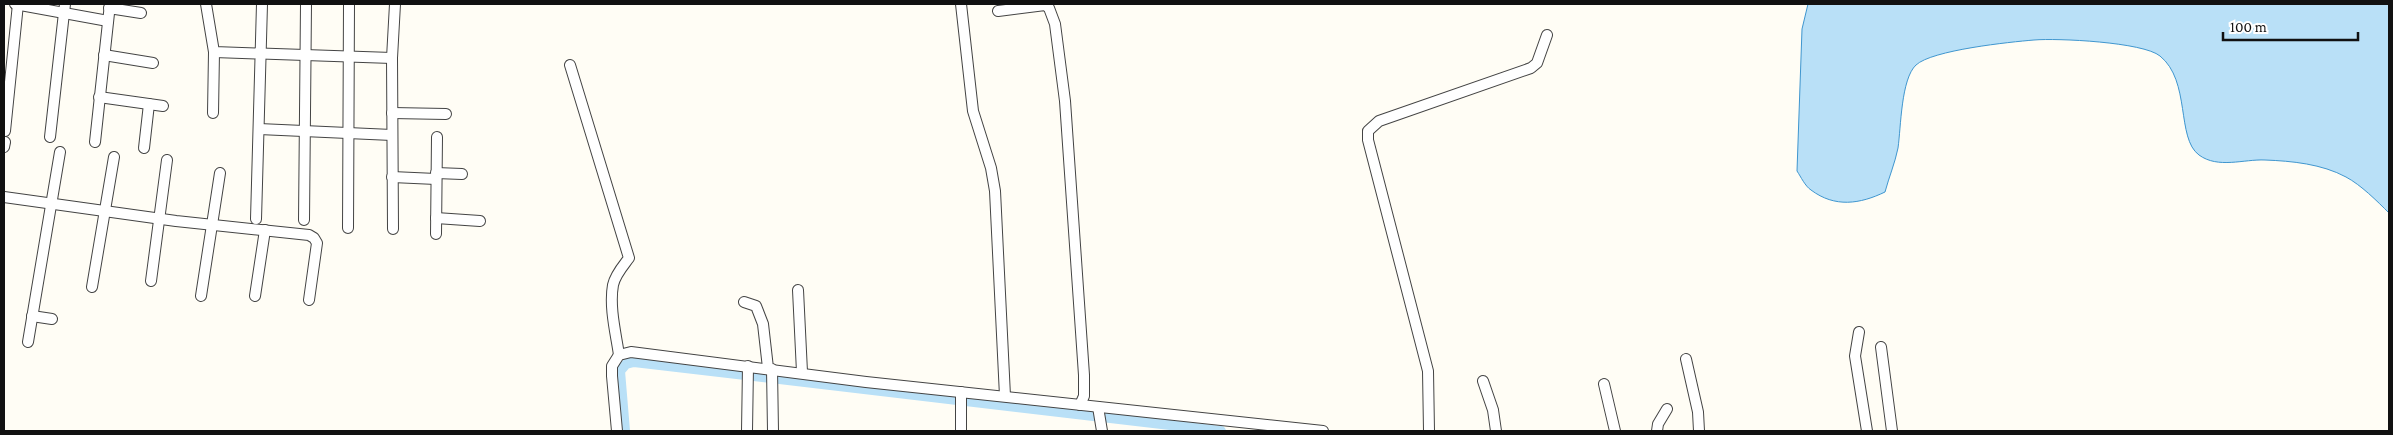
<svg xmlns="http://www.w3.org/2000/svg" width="2393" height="435" font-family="'Crimson Pro',serif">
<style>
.water{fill:#b9e0f7;stroke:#3f96cf}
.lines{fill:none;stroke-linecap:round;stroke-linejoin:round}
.canal{stroke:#b9e0f7;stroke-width:10}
.street-casing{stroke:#444;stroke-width:12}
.street{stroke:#fff;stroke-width:10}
</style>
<rect width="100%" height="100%" fill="#fffdf5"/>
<path class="water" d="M 1808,4 L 2389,4 L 2389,213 C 2377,201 2361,185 2346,177 C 2322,164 2292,161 2265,160 C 2244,159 2218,169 2199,155 C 2176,138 2191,81 2160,56 C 2143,42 2057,38 2034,40 C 2010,42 1932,50 1916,65 C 1901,79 1901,127 1898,148 C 1895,163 1889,177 1885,192 C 1860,204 1835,208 1811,190 C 1805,186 1801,177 1797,171 L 1802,29 Z"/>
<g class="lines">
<polyline class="canal" points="625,431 620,371 626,364 634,362 1221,431"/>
<defs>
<g id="street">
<polyline points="15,4 108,21"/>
<polyline points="206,4 214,52 392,58"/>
<polyline points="961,4 973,111 991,168 995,191 1005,396"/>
<polyline points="109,8 141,13"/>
<polyline points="998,11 1045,5 1049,8 1055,24 1065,101 1084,375 1084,396 1080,405"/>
<polyline points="104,55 153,63"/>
<path d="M 570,65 L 629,258 C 623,266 615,275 613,285 C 609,307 616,334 619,355"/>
<polyline points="99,97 163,106"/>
<polyline points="213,113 214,52"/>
<polyline points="392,113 446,114"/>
<polyline points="259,129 392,135"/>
<polyline points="5,131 18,4"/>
<polyline points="50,137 65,4"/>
<polyline points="95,142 110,4"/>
<polyline points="4,147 5,142"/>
<polyline points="144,148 149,104"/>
<polyline points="436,173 462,174"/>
<polyline points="392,177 436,179"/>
<polyline points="4,197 176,221 309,235 314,238 317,243 309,300"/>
<polyline points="436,218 480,221"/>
<polyline points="256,219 262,4"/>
<polyline points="304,220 306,4"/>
<polyline points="348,228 349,4"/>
<polyline points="393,229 392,58 395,4"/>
<polyline points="436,234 437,137"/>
<polyline points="151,281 167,160"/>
<polyline points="92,287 114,157"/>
<polyline points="798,290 802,372"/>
<polyline points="201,296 220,173"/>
<polyline points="255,296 265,230"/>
<polyline points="744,302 756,306 763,324 768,368"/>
<polyline points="32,316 52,319"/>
<polyline points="1859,332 1855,356 1867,431"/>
<polyline points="28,342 60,152"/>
<polyline points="1881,347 1892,431"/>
<polyline points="1686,359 1698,412 1699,431"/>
<polyline points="772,369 773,431"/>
<polyline points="1483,381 1493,410 1496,431"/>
<polyline points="1604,384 1615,431"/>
<polyline points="961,392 961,431"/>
<polyline points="1098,407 1102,431"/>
<polyline points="617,431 612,376 612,366 619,355 631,352 866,382 1323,431"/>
<polyline points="747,431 748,366"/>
<polyline points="1429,431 1428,371 1368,140 1368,131 1379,121 1531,68 1537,63 1547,35"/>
<polyline points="1657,431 1658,424 1667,409"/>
</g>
</defs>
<use href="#street" class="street-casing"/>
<use href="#street" class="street"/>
</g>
<rect width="2393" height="435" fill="none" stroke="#111111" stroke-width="10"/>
<path d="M2223 32v8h135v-8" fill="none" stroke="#111111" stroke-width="2.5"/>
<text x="2230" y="32" font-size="15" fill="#111111" stroke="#ffffff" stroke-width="4" paint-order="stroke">100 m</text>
</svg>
